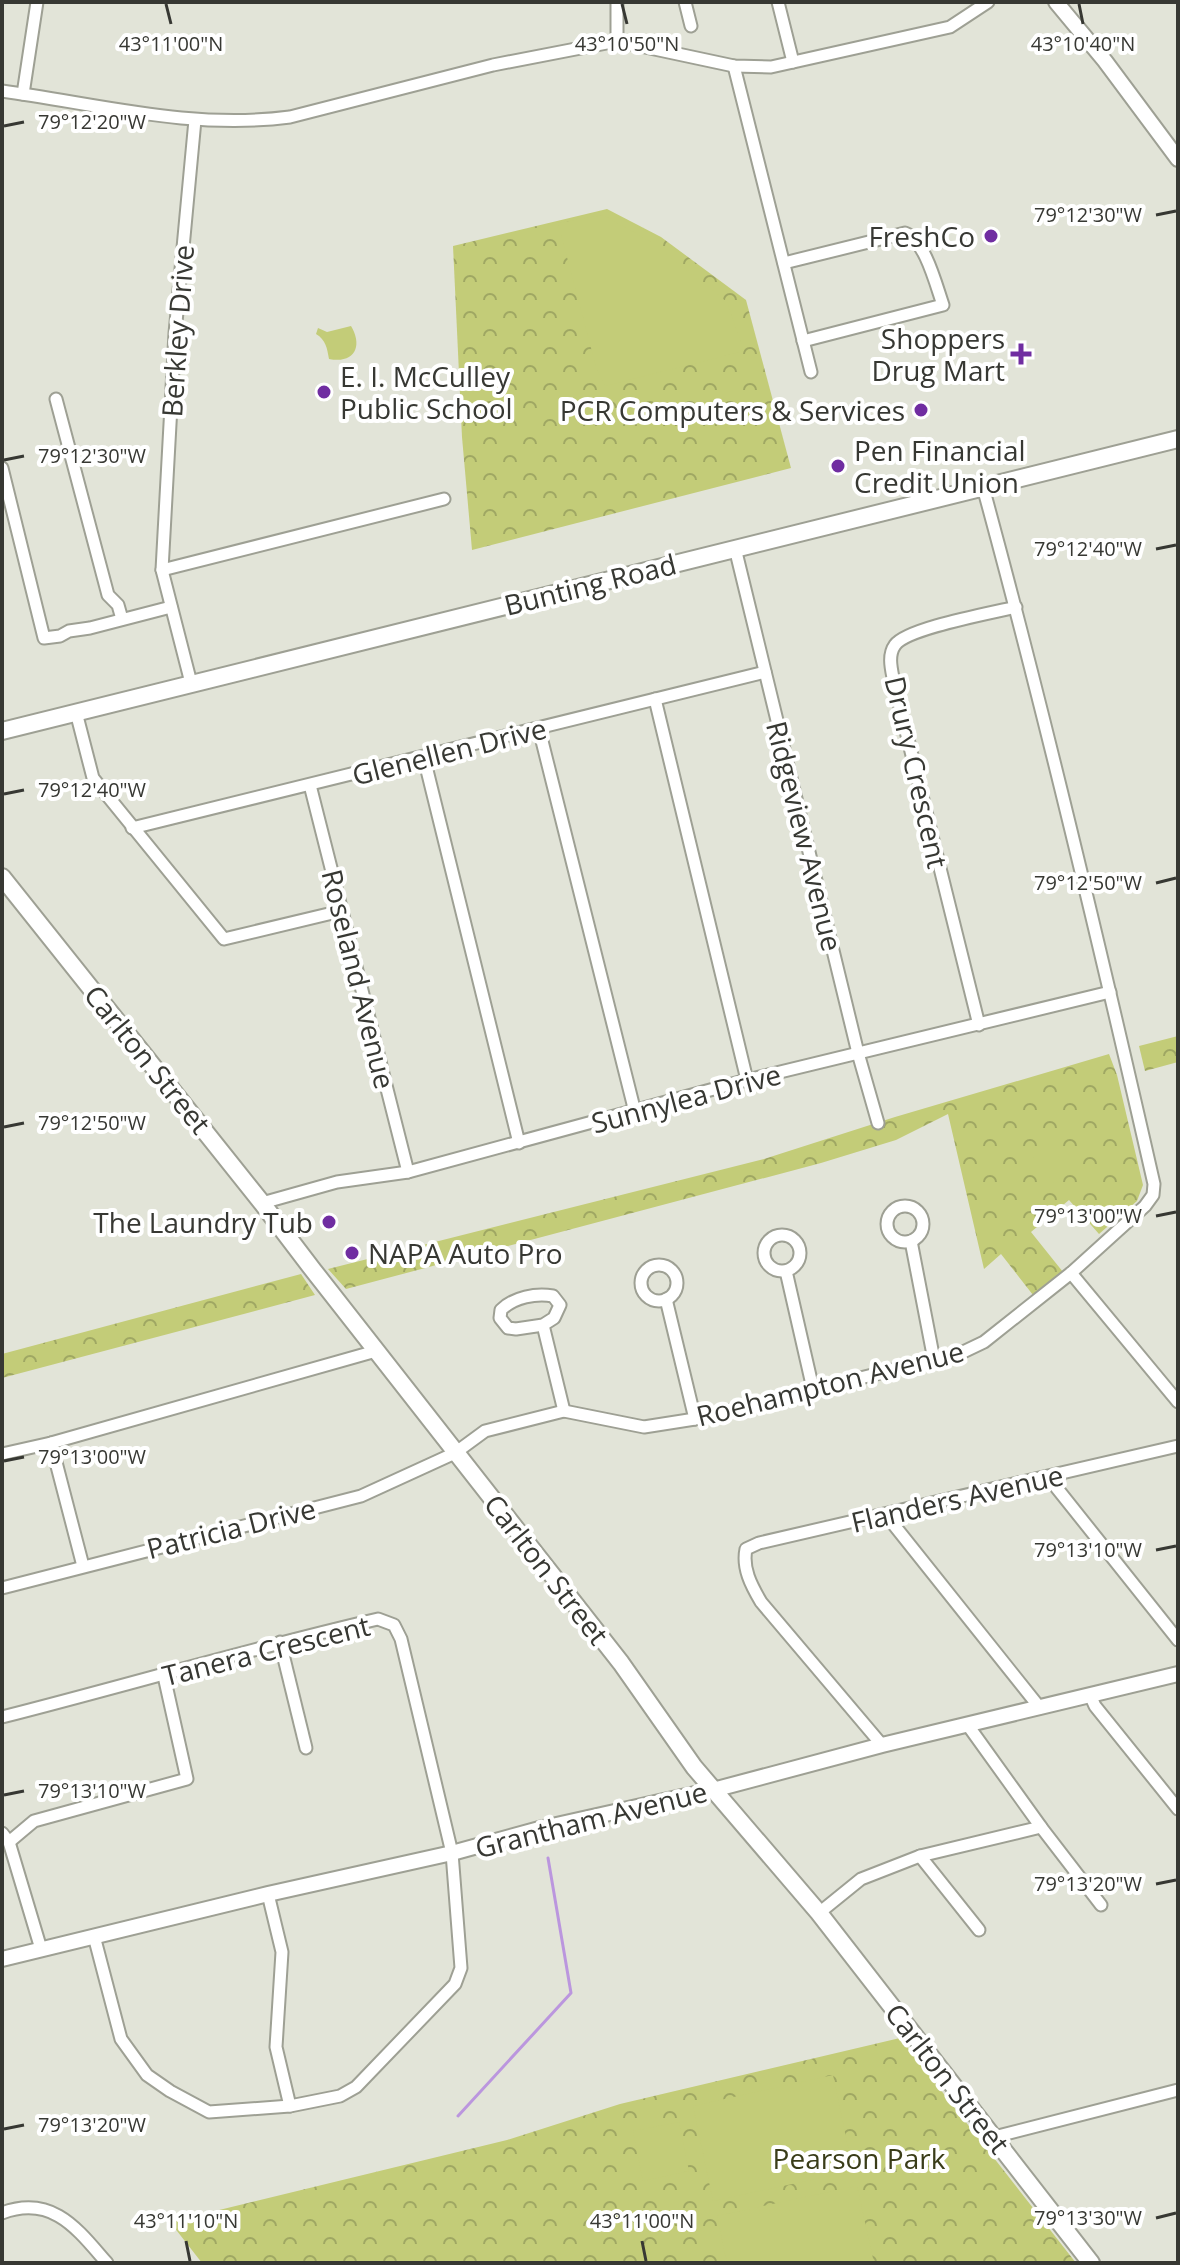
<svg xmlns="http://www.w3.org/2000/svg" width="1180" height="2265" font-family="'Open Sans',sans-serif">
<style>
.forest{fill:url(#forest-crowns)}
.garden{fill:#c3cc78}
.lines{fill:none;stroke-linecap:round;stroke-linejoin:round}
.stream{stroke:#bb96de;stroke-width:3}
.minor-casing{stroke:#9ea094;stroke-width:15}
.tertiary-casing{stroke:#9ea094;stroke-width:18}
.secondary-casing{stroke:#9ea094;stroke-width:20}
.minor{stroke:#fff;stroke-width:11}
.tertiary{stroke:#fff;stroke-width:14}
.secondary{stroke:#fff;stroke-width:16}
.ticks{fill:none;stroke:#373833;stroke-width:3}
.poi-dot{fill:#702da1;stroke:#fff;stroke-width:3}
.labels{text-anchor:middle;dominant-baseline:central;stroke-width:8;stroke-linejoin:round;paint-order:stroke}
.poi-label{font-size:28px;fill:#373833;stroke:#fff;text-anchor:end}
.street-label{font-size:28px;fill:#373833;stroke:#fff}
.park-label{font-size:28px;fill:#3a3d19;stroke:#fff}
.ticks-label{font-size:20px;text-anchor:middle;fill:#373833;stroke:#fff;stroke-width:8;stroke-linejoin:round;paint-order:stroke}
</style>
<defs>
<pattern id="forest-crowns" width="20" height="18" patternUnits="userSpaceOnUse" patternTransform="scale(2)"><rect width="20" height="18" fill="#c3cc78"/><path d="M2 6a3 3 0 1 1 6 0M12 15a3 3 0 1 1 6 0" fill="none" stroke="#9fa763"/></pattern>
</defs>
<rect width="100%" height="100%" fill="#e2e4d8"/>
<g class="forest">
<polygon points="607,209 661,237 746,300 791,468 472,550 462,437 453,246"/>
<polygon points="1178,1036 1178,1062 1145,1071 1139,1046"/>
<polygon points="1109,1054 1117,1075 1143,1185 1137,1201 1099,1234 1069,1200 1031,1232 1063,1272 1033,1295 1001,1254 984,1269 948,1114 896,1140 821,1163 346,1289 328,1269 764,1159 895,1117"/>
<polygon points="301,1274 315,1295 2,1378 2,1354"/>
<polygon points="900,2038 1076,2263 202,2263 170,2222 507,2140 620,2104"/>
</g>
<g class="garden">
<polygon points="603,215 653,243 727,302 744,351 605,386 596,367 558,223"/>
<path d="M 351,326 C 363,346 355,364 329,359 C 327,348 326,340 316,334 L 318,328 L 327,332 Z"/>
<polygon points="1048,1144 1070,1170 1054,1183 1033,1157"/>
<polygon points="833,2075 853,2171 713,2201 693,2106"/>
<polygon points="679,2122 689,2171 643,2181 633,2131"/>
<polygon points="857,2186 874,2263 727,2263 717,2216"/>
</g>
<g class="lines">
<polyline class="stream" points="458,2116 571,1993 548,1858"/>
<defs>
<g id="minor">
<polyline points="685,2 691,26"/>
<polyline points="778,2 793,62"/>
<polyline points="617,41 617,2"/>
<polyline points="734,66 811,372"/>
<path d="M 2,91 C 98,104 192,130 290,117 L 493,65 L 617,41 L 734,66 L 771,67 L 950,27 L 988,2"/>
<polyline points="23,94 37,2"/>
<path d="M 784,263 L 905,233 C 925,240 936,285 943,305 L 803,341"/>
<polyline points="56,399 108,595 118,605 122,619"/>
<polyline points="2,468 44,638 60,636 69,631 90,628 171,607"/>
<polyline points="735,548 858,1053 878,1123"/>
<polyline points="162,570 444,499"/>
<polyline points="191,683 162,570 175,333 195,120"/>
<polyline points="655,699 747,1080"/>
<polyline points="76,712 93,778 224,939 341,911"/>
<polyline points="539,729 635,1112"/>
<polyline points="424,758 519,1143"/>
<polyline points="310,785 408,1172"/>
<polyline points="132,828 765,672"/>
<path d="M 979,1025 L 894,683 C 892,671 887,656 895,645 C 907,628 992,613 1016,607"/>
<polyline points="262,1203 337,1182 408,1172 747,1080 1110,992"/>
<circle cx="905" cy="1224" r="18"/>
<circle cx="782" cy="1253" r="18"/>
<polyline points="911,1241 934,1360"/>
<circle cx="659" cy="1283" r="18"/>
<polyline points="786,1271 813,1389"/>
<polyline points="1071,1273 1178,1402"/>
<polyline points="666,1299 695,1419"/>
<path d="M 543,1325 L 516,1329 L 508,1328 L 500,1318 L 501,1310 C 514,1297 536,1293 553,1296 L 560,1305 L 554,1318 L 543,1325 L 564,1411"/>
<polyline points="51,1443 83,1566"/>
<polyline points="2,1454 51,1443 376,1351"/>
<polyline points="1048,1477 1178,1640"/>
<polyline points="886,1515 1040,1708"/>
<path d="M 2,1588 L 361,1496 L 455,1453 L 485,1431 L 564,1411 L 644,1427 L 695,1419 L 961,1353 L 984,1342 L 1071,1273 L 1145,1206 L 1153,1195 L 1154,1184 C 1101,951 1046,718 983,487"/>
<polyline points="280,1642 306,1748"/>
<polyline points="1090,1695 1095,1706 1178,1809"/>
<path d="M 2,1717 C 128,1685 252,1648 378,1619 L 394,1625 L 401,1639 L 452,1853 L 461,1968 L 455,1984 L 356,2087 L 340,2096 L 290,2106 L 209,2112 L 170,2091 L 147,2075 L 121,2039 L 94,1936"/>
<polyline points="967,1724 1041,1827 1101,1905"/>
<path d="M 882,1745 L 761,1602 C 751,1585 742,1568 746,1549 L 759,1543 L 1178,1446"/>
<polyline points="2,1833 9,1842 41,1949"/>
<polyline points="9,1842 34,1821 187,1779 164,1676"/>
<polyline points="920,1856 979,1930"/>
<polyline points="268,1894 282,1952 276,2047 290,2106"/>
<polyline points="819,1913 861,1879 920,1856 1041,1827"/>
<polyline points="994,2137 1178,2090"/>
<path d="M 2,2213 C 53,2194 78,2230 107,2263"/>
</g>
<g id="tertiary">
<polyline points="1056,2 1105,61 1178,159"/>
<polyline points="2,1959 268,1894 452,1853 543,1828 713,1790 882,1745 1178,1674"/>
</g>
<g id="secondary">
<polyline points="2,731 1178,439"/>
<polyline points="2,877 262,1203 313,1270 621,1663 694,1767 819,1913 1091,2263"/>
</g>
</defs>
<use href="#minor" class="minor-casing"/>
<use href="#tertiary" class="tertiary-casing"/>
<use href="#secondary" class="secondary-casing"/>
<use href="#minor" class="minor"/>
<use href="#tertiary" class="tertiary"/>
<use href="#secondary" class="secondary"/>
</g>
<path class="ticks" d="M 166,4 L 171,24M 622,4 L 627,24M 1079,4 L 1083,24M 4,126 L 24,122M 1156,215 L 1176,211M 4,460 L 24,456M 1156,549 L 1176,545M 4,794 L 24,790M 1156,883 L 1176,878M 4,1127 L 24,1123M 1156,1216 L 1176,1212M 4,1461 L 24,1457M 1156,1550 L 1176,1546M 4,1795 L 24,1791M 1156,1884 L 1176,1880M 4,2129 L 24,2125M 1156,2218 L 1176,2213M 186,2241 L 190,2261M 642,2241 L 646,2261"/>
<g class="poi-dot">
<circle cx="991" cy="236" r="8"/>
<path d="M1017 342h8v8h8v8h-8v8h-8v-8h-8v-8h8z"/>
<circle cx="324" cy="392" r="8"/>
<circle cx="921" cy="410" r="8"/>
<circle cx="838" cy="466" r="8"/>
<circle cx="329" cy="1222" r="8"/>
<circle cx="352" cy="1253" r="8"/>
</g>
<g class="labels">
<g class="poi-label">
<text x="975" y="236">FreshCo</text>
<text x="1005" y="338">Shoppers<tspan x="1005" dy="32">Drug Mart</tspan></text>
<text x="340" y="376" text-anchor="start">E. I. McCulley<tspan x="340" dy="32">Public School</tspan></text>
<text x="905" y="410">PCR Computers &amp; Services</text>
<text x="854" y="450" text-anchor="start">Pen Financial<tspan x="854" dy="32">Credit Union</tspan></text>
<text x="313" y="1222">The Laundry Tub</text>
<text x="368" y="1253" text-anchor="start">NAPA Auto Pro</text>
</g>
<g class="street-label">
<text transform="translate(177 331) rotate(-86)">Berkley Drive</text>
<text transform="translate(590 584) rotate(-14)">Bunting Road</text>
<text transform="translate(449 751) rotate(-14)">Glenellen Drive</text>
<text transform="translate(917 772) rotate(77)">Drury Crescent</text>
<text transform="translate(805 836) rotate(76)">Ridgeview Avenue</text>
<text transform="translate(359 979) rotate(76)">Roseland Avenue</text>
<text transform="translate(148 1059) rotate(51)">Carlton Street</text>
<text transform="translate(686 1098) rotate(-15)">Sunnylea Drive</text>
<text transform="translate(830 1383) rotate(-14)">Roehampton Avenue</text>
<text transform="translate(957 1498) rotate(-13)">Flanders Avenue</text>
<text transform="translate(231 1528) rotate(-14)">Patricia Drive</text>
<text transform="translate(547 1569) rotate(52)">Carlton Street</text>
<text transform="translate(266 1650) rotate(-14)">Tanera Crescent</text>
<text transform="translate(591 1819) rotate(-14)">Grantham Avenue</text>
<text transform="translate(948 2078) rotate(52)">Carlton Street</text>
</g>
<g class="park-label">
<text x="859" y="2158">Pearson Park</text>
</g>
</g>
<g class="ticks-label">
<text x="171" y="51">43°11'00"N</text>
<text x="627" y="51">43°10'50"N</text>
<text x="1083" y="51">43°10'40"N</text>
<text x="92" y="129">79°12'20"W</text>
<text x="1088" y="222">79°12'30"W</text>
<text x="92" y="463">79°12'30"W</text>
<text x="1088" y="556">79°12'40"W</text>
<text x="92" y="797">79°12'40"W</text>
<text x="1088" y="890">79°12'50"W</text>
<text x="92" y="1130">79°12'50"W</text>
<text x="1088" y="1223">79°13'00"W</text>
<text x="92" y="1464">79°13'00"W</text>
<text x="1088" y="1557">79°13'10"W</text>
<text x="92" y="1798">79°13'10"W</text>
<text x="1088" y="1891">79°13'20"W</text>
<text x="92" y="2132">79°13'20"W</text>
<text x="1088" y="2225">79°13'30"W</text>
<text x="186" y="2228">43°11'10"N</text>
<text x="642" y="2228">43°11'00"N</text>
</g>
<rect width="1180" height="2265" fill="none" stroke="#373833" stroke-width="8"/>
</svg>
